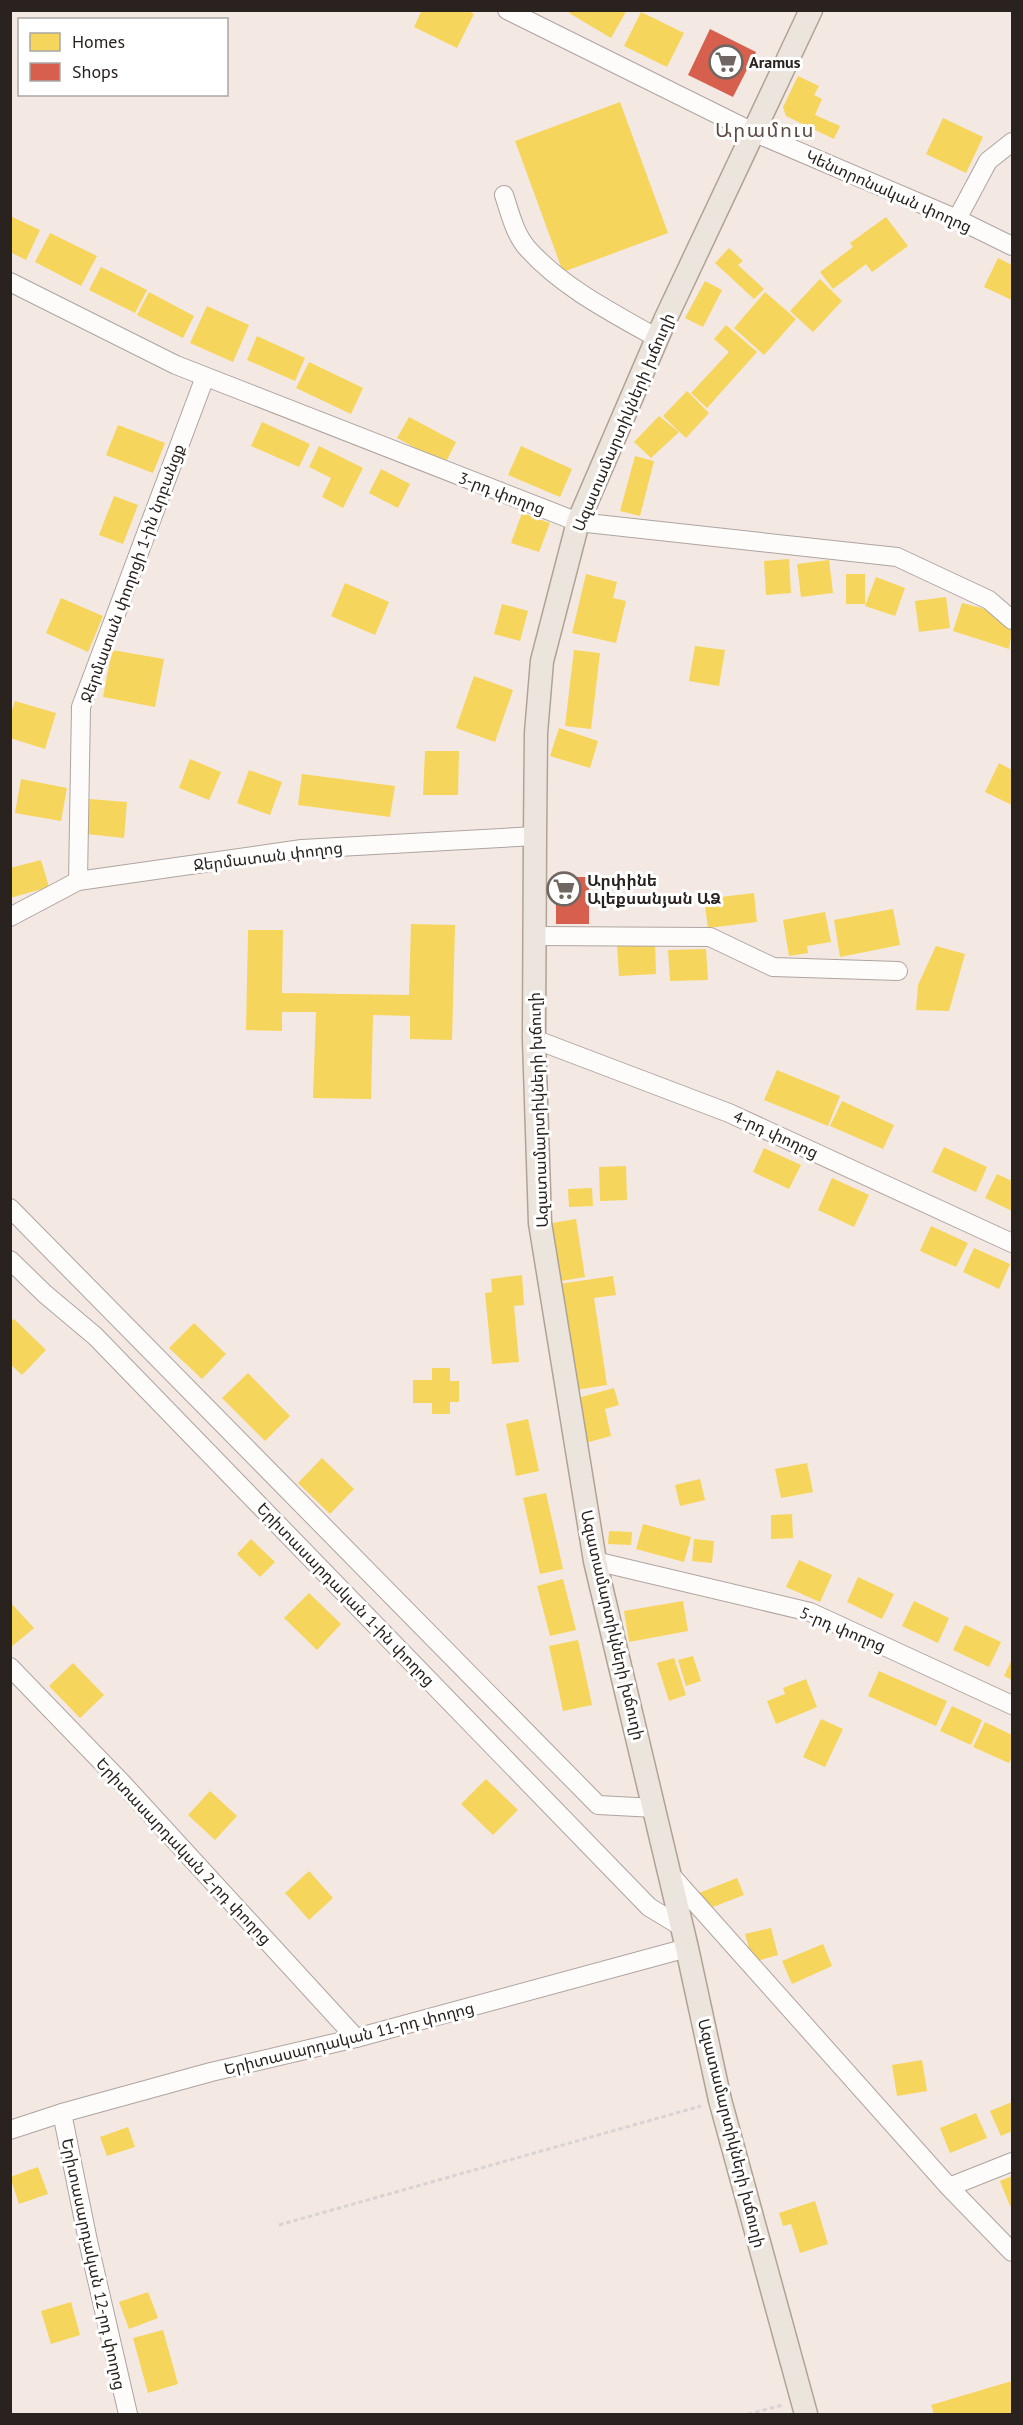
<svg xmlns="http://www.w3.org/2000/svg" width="1023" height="2425" font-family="'PT Sans','Noto Sans Armenian',sans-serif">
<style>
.homes{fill:#f6d55c}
.shops{fill:#d6604d}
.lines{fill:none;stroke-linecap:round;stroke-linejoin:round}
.minor-casing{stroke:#aea4a0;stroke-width:20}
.major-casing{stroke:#b0a395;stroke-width:25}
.path{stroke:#d7d4d3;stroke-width:3;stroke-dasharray:4.5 3;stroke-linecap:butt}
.minor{stroke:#fdfcfb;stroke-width:18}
.major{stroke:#ece5de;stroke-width:22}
.labels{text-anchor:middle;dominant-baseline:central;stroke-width:6;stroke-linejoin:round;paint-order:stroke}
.poi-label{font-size:16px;font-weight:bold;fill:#29221e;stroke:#fff;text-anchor:start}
.street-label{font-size:16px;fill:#29221e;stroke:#fff}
.quarter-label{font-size:20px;letter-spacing:1.5px;fill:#5f4d45;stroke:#fff}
</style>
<rect width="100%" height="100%" fill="#f4e8e2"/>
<g class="homes">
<polygon points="422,10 467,10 474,14 457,48 414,27"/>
<polygon points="571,10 627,10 611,38 569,13"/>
<polygon points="641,12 684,33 667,67 624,46"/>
<polygon points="798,76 819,86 814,95 822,99 815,115 840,126 834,139 786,116 783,107"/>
<polygon points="620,102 668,233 563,272 515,141"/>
<polygon points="943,118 983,137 966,173 926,154"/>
<polygon points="10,216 40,230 26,260 10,252"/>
<polygon points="886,217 908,246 872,272 866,264 833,289 820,272 853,247 850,243"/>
<polygon points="50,233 97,256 81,286 35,262"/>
<polygon points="729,248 743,261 738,265 764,289 754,299 715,263"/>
<polygon points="998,258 1012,265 1012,300 984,287"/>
<polygon points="101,267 147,290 135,313 89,290"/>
<polygon points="820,279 842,301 813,332 790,311"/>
<polygon points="705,281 722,290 703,327 685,318"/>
<polygon points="149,292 194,316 183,338 137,315"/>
<polygon points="765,292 796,319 764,355 734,328"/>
<polygon points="207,306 249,325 233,362 190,343"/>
<polygon points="726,325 757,352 707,408 691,393 729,352 714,339"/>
<polygon points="257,336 305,358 295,381 247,360"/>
<polygon points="309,362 363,388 351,414 296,388"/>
<polygon points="687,391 709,413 686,438 663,416"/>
<polygon points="659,416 679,432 651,458 634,442"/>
<polygon points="409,417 456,442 445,464 397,438"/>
<polygon points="262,422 310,444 299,467 251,446"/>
<polygon points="118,425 165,443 153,473 106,455"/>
<polygon points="319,446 363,468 343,508 322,497 331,478 309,467"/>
<polygon points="521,446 572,469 560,497 508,475"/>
<polygon points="635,456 654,461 640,516 620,511"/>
<polygon points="381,469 410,484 398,508 369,493"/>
<polygon points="114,496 138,505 123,544 99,535"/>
<polygon points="522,513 550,523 539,552 511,543"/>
<polygon points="789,559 791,593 766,595 764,561"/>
<polygon points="829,560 833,593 801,597 797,564"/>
<polygon points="586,574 617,582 613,598 626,601 616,643 572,633"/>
<rect x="846" y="574" width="19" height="30"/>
<polygon points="876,577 905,588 895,616 865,606"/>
<polygon points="345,583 389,602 375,635 331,616"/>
<polygon points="946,597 950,628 919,632 915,601"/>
<polygon points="61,598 103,616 88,652 46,633"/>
<polygon points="962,603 989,610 1012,631 1009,649 953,631"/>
<polygon points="502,604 528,611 520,641 494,634"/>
<polygon points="695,646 725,650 719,686 689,681"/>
<polygon points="112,650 164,659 155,707 103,697"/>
<polygon points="574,650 600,653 591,729 565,726"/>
<polygon points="474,676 513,690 495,742 456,728"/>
<polygon points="15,701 56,713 45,749 10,738 10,716"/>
<polygon points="559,728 598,741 590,768 550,756"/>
<polygon points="425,751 459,751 458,795 423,795"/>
<polygon points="190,759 221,772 209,800 179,788"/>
<polygon points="999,763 1012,770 1012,805 985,792"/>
<polygon points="249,770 282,782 270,815 237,803"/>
<polygon points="302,774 395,786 390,817 298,805"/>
<polygon points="21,779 67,788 61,821 15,813"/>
<polygon points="89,799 127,802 124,838 86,834"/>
<polygon points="41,860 49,887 10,898 10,868"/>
<polygon points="754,893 757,922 708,928 704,899"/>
<polygon points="893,909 900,945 840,957 834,920"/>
<polygon points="825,912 831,942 807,946 808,953 789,956 783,920"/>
<polygon points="411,924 455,925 452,1040 410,1039 410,1016 373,1015 371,1099 313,1098 316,1012 282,1012 282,1031 246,1030 248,930 283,930 282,993 409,995"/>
<polygon points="655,943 656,974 619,976 617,945"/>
<polygon points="936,946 965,954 949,1011 916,1010 918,985"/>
<polygon points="706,949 708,980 670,981 668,950"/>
<polygon points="777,1070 840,1096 828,1126 764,1100"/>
<polygon points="842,1101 894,1125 883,1149 830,1126"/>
<polygon points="944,1147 987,1167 976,1192 932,1172"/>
<polygon points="764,1148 801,1165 789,1189 753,1172"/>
<polygon points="626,1166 627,1200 600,1201 599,1167"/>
<polygon points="997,1174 1012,1181 1012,1211 985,1198"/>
<polygon points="832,1178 869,1195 854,1227 818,1210"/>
<polygon points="592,1188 593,1206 569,1207 568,1189"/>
<polygon points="576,1219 585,1277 561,1281 552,1223"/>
<polygon points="931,1226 968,1243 956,1267 920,1251"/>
<polygon points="974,1248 1010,1264 999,1289 963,1272"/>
<polygon points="522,1275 524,1305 514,1306 519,1362 492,1364 485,1293 492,1292 491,1279"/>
<polygon points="613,1276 616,1295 594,1298 607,1385 576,1390 559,1284"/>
<polygon points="14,1319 46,1350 22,1375 10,1364 10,1322"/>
<polygon points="194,1323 226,1354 202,1379 169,1348"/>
<polygon points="432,1368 450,1368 450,1381 459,1381 459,1402 450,1402 450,1414 432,1414 432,1403 413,1403 413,1380 432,1380"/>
<polygon points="248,1373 290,1416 265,1441 222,1398"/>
<polygon points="614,1388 619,1405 605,1409 611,1436 585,1443 574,1399"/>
<polygon points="528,1419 539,1471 516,1476 506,1424"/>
<polygon points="322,1458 354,1489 330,1514 298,1483"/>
<polygon points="807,1463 813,1492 781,1498 775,1469"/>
<polygon points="700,1479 705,1500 680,1506 675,1485"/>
<polygon points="546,1493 563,1569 540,1574 523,1498"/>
<polygon points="792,1514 793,1538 771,1539 771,1515"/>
<polygon points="643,1524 691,1537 684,1562 636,1549"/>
<polygon points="609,1531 632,1532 631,1545 608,1544"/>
<polygon points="251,1539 275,1562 260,1577 237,1554"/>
<polygon points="694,1539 714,1541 712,1563 692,1561"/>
<polygon points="799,1560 832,1575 820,1602 786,1587"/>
<polygon points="858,1577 894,1594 882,1619 847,1602"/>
<polygon points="563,1579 576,1630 550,1636 537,1586"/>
<polygon points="309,1593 341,1624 317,1650 284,1618"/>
<polygon points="683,1601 688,1631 629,1642 624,1611"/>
<polygon points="914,1601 949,1618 938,1643 902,1626"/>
<polygon points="10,1602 34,1628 10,1648"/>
<polygon points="965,1625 1001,1642 989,1667 953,1650"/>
<polygon points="578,1640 592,1705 563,1711 549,1646"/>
<polygon points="693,1656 701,1681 686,1686 678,1660"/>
<polygon points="674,1658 686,1695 669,1701 657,1663"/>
<polygon points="1012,1659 1012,1680 1004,1676"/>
<polygon points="73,1663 104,1695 80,1718 49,1686"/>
<polygon points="879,1671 947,1701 936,1726 868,1696"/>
<polygon points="806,1679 817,1707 776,1724 767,1701 785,1694 783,1688"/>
<polygon points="952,1706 982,1720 971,1745 940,1731"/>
<polygon points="821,1719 843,1729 825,1767 803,1757"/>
<polygon points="985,1722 1012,1735 1012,1757 1009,1763 973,1747"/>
<polygon points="486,1779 518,1810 493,1835 461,1804"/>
<polygon points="210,1791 237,1816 215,1840 188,1815"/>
<polygon points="309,1871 333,1898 309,1920 285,1893"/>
<polygon points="737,1878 744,1895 705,1910 699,1893"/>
<polygon points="771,1928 778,1955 753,1962 745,1934"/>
<polygon points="823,1944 832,1966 792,1984 782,1961"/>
<polygon points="922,2060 927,2091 897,2096 892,2065"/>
<polygon points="1012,2102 1012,2131 1001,2136 990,2111"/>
<polygon points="976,2113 987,2138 950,2153 940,2128"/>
<polygon points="128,2127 135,2147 107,2156 100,2137"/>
<polygon points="38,2167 48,2194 19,2204 10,2177"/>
<polygon points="1012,2176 1012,2205 1010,2206 1000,2181"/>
<polygon points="815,2201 828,2244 800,2253 791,2224 783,2226 779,2213"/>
<polygon points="148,2292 158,2318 129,2329 119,2302"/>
<polygon points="71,2302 80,2335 51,2344 41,2311"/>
<polygon points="163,2330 178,2384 148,2393 133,2338"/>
<polygon points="1012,2381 1012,2414 934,2414 931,2405"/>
</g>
<g class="shops">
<polygon points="710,29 756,52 733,97 688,75"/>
<rect x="556" y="877" width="33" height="47"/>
</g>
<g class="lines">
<defs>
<g id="minor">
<polyline points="507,10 753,132 957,219 1012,246"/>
<path d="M 504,195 C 510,213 515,235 528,249 C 563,288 613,313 657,338"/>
<polyline points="957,219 988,161 1012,142"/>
<polyline points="10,282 176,365 578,522 897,557 989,600 1012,620"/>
<polyline points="78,881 81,707 205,377"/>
<polyline points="10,917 78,881 302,849 535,836"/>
<polyline points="535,936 710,937 773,967 898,971"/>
<polyline points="534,1039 729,1113 1012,1243"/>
<polyline points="10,1208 598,1805 655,1808"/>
<polyline points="10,1260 45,1294 95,1336 649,1907 682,1927"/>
<polyline points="595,1561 810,1612 1012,1705"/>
<polyline points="10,1667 124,1785 356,2038"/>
<polyline points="669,1873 949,2187 1012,2252"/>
<polyline points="62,2113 88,2241 128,2414"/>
<polyline points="10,2130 62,2113 211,2072 356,2038 687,1948"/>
<polyline points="949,2187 1012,2162"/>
</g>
<polyline id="major" points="806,2414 720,2100 687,1948 595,1561 540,1223 534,1039 535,836 536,733 542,661 578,522 665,320 811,10"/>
</defs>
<use href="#minor" class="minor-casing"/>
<use href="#major" class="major-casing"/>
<g class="path">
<polyline points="279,2225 701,2106"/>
<polyline points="748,2414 783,2405"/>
</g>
<use href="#minor" class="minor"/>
<use href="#major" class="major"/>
</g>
<defs>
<symbol id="supermarket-ring" viewBox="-11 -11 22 22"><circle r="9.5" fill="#fff" stroke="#706763" stroke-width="1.5"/><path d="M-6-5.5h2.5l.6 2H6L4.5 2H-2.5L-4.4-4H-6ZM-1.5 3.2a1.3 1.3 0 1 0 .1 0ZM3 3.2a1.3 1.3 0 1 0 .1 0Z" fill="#706763"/></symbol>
</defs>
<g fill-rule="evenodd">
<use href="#supermarket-ring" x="707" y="43" width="38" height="38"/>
<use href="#supermarket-ring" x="545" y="870" width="38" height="38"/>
</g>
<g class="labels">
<g class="poi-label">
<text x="749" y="62">Aramus</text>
<text x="587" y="880">Արփինե<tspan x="587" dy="18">Ալեքսանյան ԱՁ</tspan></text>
</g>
<g class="street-label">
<text transform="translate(889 191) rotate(24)">Կենտրոնական փողոց</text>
<text transform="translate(623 422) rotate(-67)">Ազատամարտիկների խճուղի</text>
<text transform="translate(502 493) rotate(21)">3-րդ փողոց</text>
<text transform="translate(132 573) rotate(-70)">Ջերմատան փողոցի 1-ին նրբանցք</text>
<text transform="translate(268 856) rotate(-7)">Ջերմատան փողոց</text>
<text transform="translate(538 1110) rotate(-92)">Ազատամարտիկների խճուղի</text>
<text transform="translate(776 1134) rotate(25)">4-րդ փողոց</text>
<text transform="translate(346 1594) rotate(46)">Երիտասարդական 1-ին փողոց</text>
<text transform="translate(613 1625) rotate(77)">Ազատամարտիկների խճուղի</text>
<text transform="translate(843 1629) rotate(23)">5-րդ փողոց</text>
<text transform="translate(184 1851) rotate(47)">Երիտասարդական 2-րդ փողոց</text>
<text transform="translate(349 2038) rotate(-14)">Երիտասարդական 11-րդ փողոց</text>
<text transform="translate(732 2133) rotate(76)">Ազատամարտիկների խճուղի</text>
<text transform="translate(94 2264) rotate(78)">Երիտասարդական 12-րդ փողոց</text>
</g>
<g class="quarter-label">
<text x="765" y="130">Արամուս</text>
</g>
</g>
<rect width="1023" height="2425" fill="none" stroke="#29221e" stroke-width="24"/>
<rect x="18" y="18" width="210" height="78" fill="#ffffff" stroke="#a9a7a5" stroke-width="1.5"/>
<rect x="30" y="33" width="30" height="18" fill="#f6d55c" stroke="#a9a7a5" stroke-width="1.5"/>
<text x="72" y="48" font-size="18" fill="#29221e">Homes</text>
<rect x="30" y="63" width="30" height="18" fill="#d6604d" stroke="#a9a7a5" stroke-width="1.5"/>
<text x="72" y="78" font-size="18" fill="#29221e">Shops</text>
</svg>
